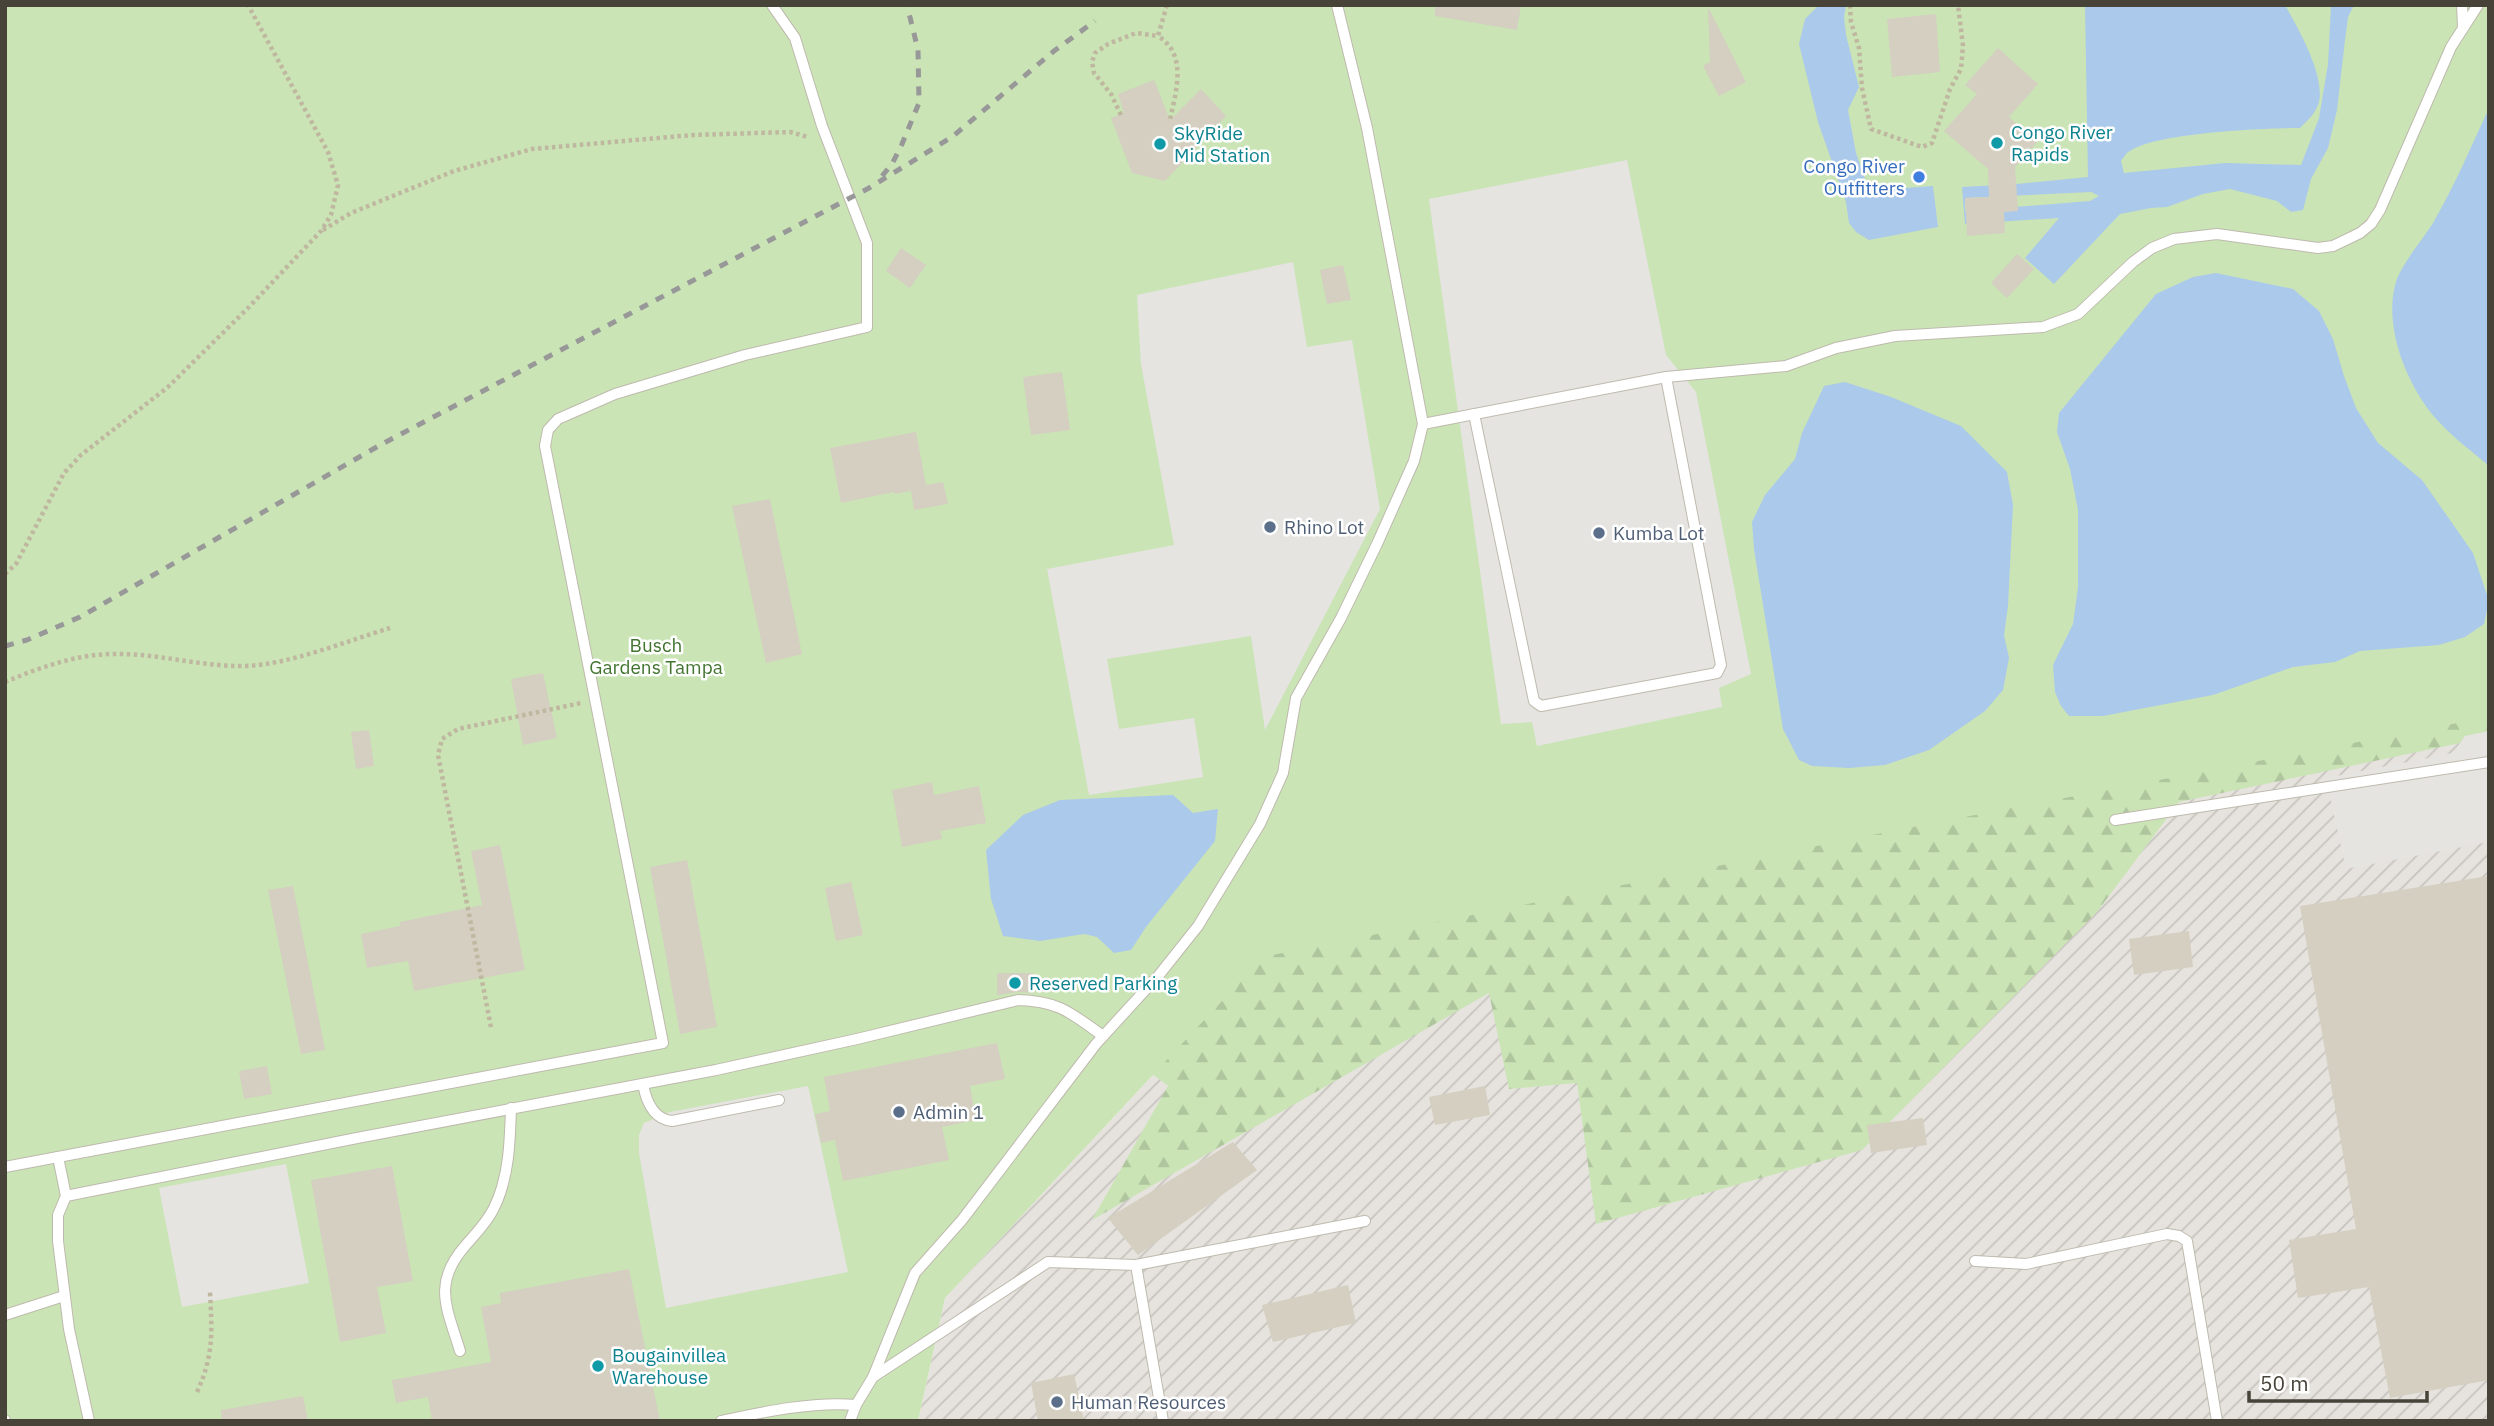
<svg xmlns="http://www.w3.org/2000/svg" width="2494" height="1426" font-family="'IBM Plex Sans',sans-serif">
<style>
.industrial{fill:url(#industrial-furrows)}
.forest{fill:url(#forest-firs)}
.park{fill:#cae4b6}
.parking{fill:#e5e4e1}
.water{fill:#abc9eb;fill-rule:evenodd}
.building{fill:#d4cfc0}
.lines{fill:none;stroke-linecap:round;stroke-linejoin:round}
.lane-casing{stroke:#bebaad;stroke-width:12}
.path{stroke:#bfb79f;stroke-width:4.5;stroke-dasharray:3.5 3.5;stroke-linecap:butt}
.lane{stroke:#fff;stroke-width:10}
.rail{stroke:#989898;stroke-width:5;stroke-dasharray:9 9;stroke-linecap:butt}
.culture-dot{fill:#0f9aa8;stroke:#fff;stroke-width:2.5}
.shop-dot{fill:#3f7fe0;stroke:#fff;stroke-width:2.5}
.service-dot{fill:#5c6f8a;stroke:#fff;stroke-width:2.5}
.labels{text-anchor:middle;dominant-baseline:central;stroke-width:5;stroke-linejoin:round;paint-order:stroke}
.culture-label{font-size:19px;fill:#0d838f;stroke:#fff;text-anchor:start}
.shop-label{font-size:19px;fill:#366cbe;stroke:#fff;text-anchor:end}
.service-label{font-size:19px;fill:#4e5e75;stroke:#fff;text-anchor:start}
.park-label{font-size:19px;fill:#427430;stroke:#fff}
</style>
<defs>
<pattern id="industrial-furrows" width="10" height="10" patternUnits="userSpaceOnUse" patternTransform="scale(1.75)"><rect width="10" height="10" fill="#e6e3de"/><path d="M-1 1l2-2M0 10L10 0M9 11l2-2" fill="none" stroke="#c7c4bf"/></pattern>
<pattern id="forest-firs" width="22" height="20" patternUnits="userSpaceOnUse" patternTransform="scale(1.75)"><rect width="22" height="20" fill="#cae4b6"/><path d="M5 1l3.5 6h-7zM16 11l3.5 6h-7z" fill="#afc59d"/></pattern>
</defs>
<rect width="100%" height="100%" fill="#f3f2ea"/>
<polygon class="industrial" points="2489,717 2489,1421 918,1421 945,1298 1263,957"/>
<polygon class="forest" points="2489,679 2489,737 2179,802 2097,912 1862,1150 1596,1224 1577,1083 1509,1089 1489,993 1092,1220 1168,1086 1118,1048 1208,928"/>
<polygon class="park" points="5,5 2489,5 2489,717 1897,830 1263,957 945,1298 918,1421 5,1421"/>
<g class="parking">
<polygon points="1627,160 1666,355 1696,392 1751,674 1719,688 1722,707 1537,746 1532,722 1501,724 1429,199"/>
<polygon points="1293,262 1307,347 1352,340 1380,509 1265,730 1251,636 1107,659 1119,729 1194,718 1203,777 1089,795 1047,569 1174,545 1141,364 1137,295"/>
<polygon points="2489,731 2489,842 2346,869 2326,778 2453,753 2465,736"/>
<polygon points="808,1086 848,1272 666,1308 639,1153 639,1135 644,1123 670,1112"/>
<polygon points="286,1164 309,1283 182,1307 159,1188"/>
</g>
<g class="water">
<polygon points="1819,5 1846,5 1844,17 1846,35 1859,87 1848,110 1856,153 1867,185 1877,190 1933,186 1938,227 1869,240 1856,232 1849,223 1846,202 1818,122 1799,44 1805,19"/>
<path d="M 2085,5 L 2285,5 C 2298,28 2325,75 2319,102 C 2316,113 2308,120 2300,128 C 2267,128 2151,132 2127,153 C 2125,155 2123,158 2121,161 L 2124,173 L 2225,163 L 2301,165 L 2319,118 L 2328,64 L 2331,5 L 2354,5 L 2348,17 L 2345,40 L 2337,110 L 2328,148 L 2311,179 L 2303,210 L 2291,212 L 2277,201 L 2230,189 L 2203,194 L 2167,207 L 2151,208 L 2120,214 L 2054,284 L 2025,258 L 2059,218 L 1965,224 L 1962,187 L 2016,184 L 2088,177 ZM 2091,192 L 2099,196 L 2090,201 L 1965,211 L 1965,198 Z"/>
<path d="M 2489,108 L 2489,466 C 2473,452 2455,439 2441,424 C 2409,392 2382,327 2396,282 C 2401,265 2423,239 2433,223 C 2454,187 2471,147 2489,108 Z"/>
<polygon points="2216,273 2293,289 2319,311 2333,339 2344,376 2356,408 2378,443 2422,480 2473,553 2489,601 2484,624 2465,637 2439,645 2360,651 2335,662 2293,667 2213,695 2103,716 2069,716 2061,706 2055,692 2053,665 2073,624 2078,587 2078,510 2070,469 2057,432 2059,413 2156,294 2193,277"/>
<polygon points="1845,382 1891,397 1961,426 2007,472 2013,505 2008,606 2004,635 2009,658 2003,690 1985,711 1929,750 1885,765 1849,768 1812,766 1799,760 1783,729 1754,549 1752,522 1765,495 1795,459 1802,433 1824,386"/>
<polygon points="1173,795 1193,813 1218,809 1215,841 1146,927 1131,950 1114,953 1097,937 1084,934 1040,941 1003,936 991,899 986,850 1023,815 1060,800"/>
</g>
<g class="building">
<polygon points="1435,5 1521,5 1517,30 1435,16"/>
<polygon points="1708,7 1746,82 1719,96 1703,66 1710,62"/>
<polygon points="1936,14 1940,72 1892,77 1887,19"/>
<polygon points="1998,48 2038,84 2009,117 2037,142 2015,167 2018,211 2004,212 2005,233 1967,236 1965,198 1989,197 1988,169 1944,131 1977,94 1965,85"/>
<polygon points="1154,80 1170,120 1201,89 1226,116 1165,181 1132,173 1111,118 1124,113 1118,94"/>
<polygon points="901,248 926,265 910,288 886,271"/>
<polygon points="2017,254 2034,269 2007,298 1991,283"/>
<polygon points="1343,265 1351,300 1327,304 1320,270"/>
<polygon points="1062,372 1070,430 1031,435 1023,377"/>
<polygon points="916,432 926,485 943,482 948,504 914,510 911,491 894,494 894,492 841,503 830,448"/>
<polygon points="770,499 802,654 766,663 732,506"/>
<polygon points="543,673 557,738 523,745 511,679"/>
<polygon points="369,730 374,766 356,769 351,732"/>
<polygon points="932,782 934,795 979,786 986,823 940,831 942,839 902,847 892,790"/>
<polygon points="500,845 525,970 414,991 408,961 367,968 361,934 400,926 400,922 482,905 471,851"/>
<polygon points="687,860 717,1027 680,1034 650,867"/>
<polygon points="2489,876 2489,1380 2390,1398 2369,1287 2298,1298 2289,1240 2356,1229 2300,906"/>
<polygon points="851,882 863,935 836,941 825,888"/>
<polygon points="293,886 325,1050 301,1054 268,890"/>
<polygon points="2189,931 2193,967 2134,975 2129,939"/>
<polygon points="997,973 1033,973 1034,993 1018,992 997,995"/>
<polygon points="997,1043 1005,1079 970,1086 976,1120 942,1127 949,1160 843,1181 835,1140 821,1143 815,1114 830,1111 824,1077"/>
<polygon points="267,1066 272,1094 244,1099 239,1071"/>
<polygon points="1485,1086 1490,1115 1435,1125 1429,1097"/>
<polygon points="1923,1118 1927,1145 1871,1153 1867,1125"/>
<polygon points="1233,1142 1257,1170 1138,1255 1108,1218"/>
<polygon points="392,1166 413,1281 377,1287 386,1333 340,1342 311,1180"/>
<polygon points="629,1269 660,1421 432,1421 428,1397 396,1403 392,1380 491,1362 481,1307 501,1303 500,1293"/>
<polygon points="1348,1285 1356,1323 1273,1342 1262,1305"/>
<polygon points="1074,1374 1084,1421 1038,1421 1031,1383"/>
<polygon points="303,1396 308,1421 222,1421 221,1410"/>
</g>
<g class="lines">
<defs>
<g id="lane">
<polyline points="2462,5 2463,27"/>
<polyline points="1474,414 1534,701 1541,706 1717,673 1721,665 1666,377"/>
<polyline points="1423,424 1666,377 1786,366 1836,348 1895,336 2043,327 2078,314 2133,262 2152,248 2174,239 2217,234 2318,248 2333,246 2360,233 2371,224 2380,210 2451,47 2478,5"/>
<polyline points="2115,820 2489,762"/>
<path d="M 643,1084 C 646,1101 653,1119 672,1121 L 779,1100"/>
<polyline points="5,1167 58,1157"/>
<polyline points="66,1196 58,1157 663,1043 545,446 548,430 558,419 615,394 745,355 867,327 867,243 822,126 795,38 772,5"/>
<polyline points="1975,1261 2026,1264 2167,1234 2179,1236 2187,1241 2217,1421"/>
<polyline points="1136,1265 1365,1221"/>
<polyline points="5,1315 64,1296"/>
<path d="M 460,1351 C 447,1308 432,1284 465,1246 C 476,1233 486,1224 494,1208 C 509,1178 510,1141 511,1108"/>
<polyline points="873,1377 1048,1262 1136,1265 1163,1421"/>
<polyline points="5,1420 5,1421"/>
<path d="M 89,1421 L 69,1329 L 58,1241 L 58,1215 L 66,1196 L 357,1138 L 716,1070 L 857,1039 L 1018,1000 C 1059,1001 1071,1013 1103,1036"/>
<path d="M 721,1421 C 763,1412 814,1401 856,1405"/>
<polyline points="850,1421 856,1405 873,1377 915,1273 962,1220 1096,1044 1159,975 1198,926 1260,824 1283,773 1296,698 1341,618 1377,544 1414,461 1423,424 1367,128 1337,5"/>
</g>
</defs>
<use href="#lane" class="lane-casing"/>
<g class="path">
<path d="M 1167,5 L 1158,36 C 1188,55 1176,91 1170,120"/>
<polyline points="1850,5 1851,22 1859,48 1862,88 1871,129 1922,147 1932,143 1950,89 1961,69 1963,46 1958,5"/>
<polyline points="1121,115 1111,94 1094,73 1092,62 1095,53 1108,44 1136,33 1158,36"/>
<polyline points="323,230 351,213 454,171 532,149 693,135 790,132 808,137"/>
<polyline points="5,574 16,564 64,473 81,455 168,387 248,308 321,231 331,215 338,185 328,152 248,5"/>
<path d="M 5,682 C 39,668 76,654 113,654 C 158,653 201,667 246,666 C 291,664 347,641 390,628"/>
<polyline points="491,1027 438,755 442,739 458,729 581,703"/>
<path d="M 197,1392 C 214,1355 212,1332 210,1292"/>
</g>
<use href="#lane" class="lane"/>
<g class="rail">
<polyline points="882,176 892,164 902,144 919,103 918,50 907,5"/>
<polyline points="5,646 27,640 80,617 382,444 869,188 952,137 1054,51 1095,21"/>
</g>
</g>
<g class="culture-dot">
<circle cx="1997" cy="143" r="7"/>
<circle cx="1160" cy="144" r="7"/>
<circle cx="1015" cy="983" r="7"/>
<circle cx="598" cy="1366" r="7"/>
</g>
<circle class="shop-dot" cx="1919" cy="177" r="7"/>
<g class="service-dot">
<circle cx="1270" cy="527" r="7"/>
<circle cx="1599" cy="533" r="7"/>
<circle cx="899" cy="1112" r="7"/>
<circle cx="1057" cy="1402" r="7"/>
</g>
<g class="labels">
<g class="culture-label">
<text x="2011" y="132">Congo River<tspan x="2011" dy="22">Rapids</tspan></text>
<text x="1174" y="133">SkyRide<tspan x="1174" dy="22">Mid Station</tspan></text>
<text x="1029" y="983">Reserved Parking</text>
<text x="612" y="1355">Bougainvillea<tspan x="612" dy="22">Warehouse</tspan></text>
</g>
<g class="shop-label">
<text x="1905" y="166">Congo River<tspan x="1905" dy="22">Outfitters</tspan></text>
</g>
<g class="service-label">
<text x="1284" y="527">Rhino Lot</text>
<text x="1613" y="533">Kumba Lot</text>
<text x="913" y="1112">Admin 1</text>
<text x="1071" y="1402">Human Resources</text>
</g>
<g class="park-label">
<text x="656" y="645">Busch<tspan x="656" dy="22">Gardens Tampa</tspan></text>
</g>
</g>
<rect width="2494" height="1426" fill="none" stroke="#474338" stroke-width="14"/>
<path d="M2249 1391v10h178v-10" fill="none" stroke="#474338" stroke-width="3.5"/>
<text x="2260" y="1391" font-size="21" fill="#474338" stroke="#ffffff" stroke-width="5" paint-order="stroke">50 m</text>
</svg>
